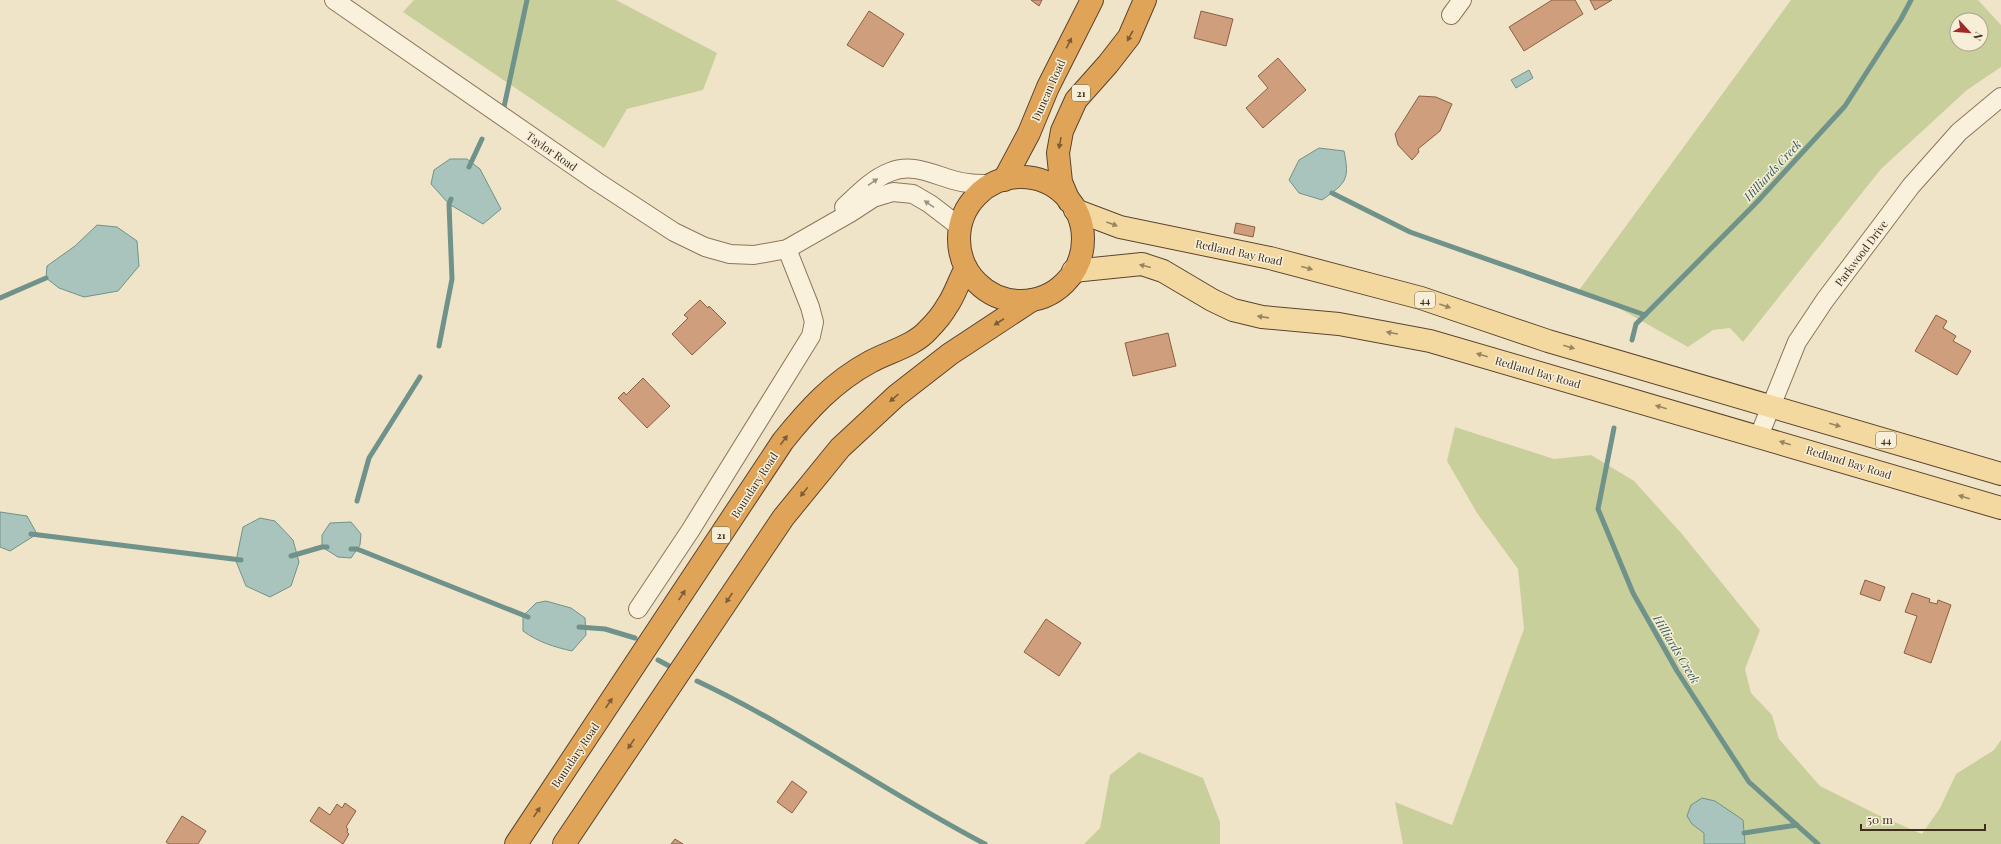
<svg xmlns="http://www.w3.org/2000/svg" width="2001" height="844" font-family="'Playfair Display',serif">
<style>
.green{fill:#c9cf9b;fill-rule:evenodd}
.water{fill:#a9c4bc;stroke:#6f938a}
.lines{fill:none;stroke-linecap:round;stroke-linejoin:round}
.stream{stroke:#6f938a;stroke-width:5}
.building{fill:#cf9f7d;stroke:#8d5f41}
.minor-casing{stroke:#8d765c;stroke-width:20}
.major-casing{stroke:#5b4430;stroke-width:24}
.highway-casing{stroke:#5b4430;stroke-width:24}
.minor{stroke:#faf1dc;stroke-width:18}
.major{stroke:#f3d9a0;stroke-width:22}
.highway{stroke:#e0a458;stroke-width:22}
.oneway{fill:#7e5d36}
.oneway2{fill:#9c907e}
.oneway3{fill:#988460}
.labels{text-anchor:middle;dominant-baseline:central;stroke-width:3;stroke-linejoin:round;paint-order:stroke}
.shield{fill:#f7eed8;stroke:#756857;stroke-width:1}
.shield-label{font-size:10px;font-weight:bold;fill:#3d2e20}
.street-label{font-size:11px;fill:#3d2e20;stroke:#f7eed8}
.water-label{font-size:12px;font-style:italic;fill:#2f5d5a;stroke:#f7eed8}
</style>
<rect width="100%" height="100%" fill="#f0e4c8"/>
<g class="green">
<polygon points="414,0 616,0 717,53 703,90 627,109 604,148 403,12"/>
<path d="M 1791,0 L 1978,0 L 2001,25 L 2001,67 L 1967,90 L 1881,169 L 1743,342 L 1730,328 L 1713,330 L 1688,347 L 1615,306 L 1577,293 ZM 1957,20 L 1981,20 L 1981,44 L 1957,44 Z"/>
<polygon points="1455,427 1554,459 1591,455 1634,481 1682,534 1760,630 1745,669 1751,693 1772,715 1779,739 1820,786 1876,814 1922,834 1940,808 1956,774 1994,750 2001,740 2001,844 1745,844 1744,833 1692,824 1704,833 1704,844 1403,844 1395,802 1452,825 1524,629 1518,569 1477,513 1447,461"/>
<polygon points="1139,752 1203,778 1220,822 1220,844 1084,844 1100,828 1110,775"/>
</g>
<g class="water">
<polygon points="1529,70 1533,78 1516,88 1511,80"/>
<path d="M 1319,148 L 1344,151 C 1350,180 1346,183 1322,200 L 1299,193 L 1289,180 L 1299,160 Z"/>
<polygon points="450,159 467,159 480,169 501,209 483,224 449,204 431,184 434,170"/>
<polygon points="97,225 117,227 137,241 139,266 118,291 84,297 59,288 46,278 47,266 75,246"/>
<polygon points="0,512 27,516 37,534 10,551 0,547"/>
<polygon points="260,518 275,521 293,540 299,562 291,586 270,597 246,586 236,561 243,527"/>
<polygon points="351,522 361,534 360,545 351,558 338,557 322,547 322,535 330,523"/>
<path d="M 546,601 L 571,608 L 585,618 L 586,635 L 572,651 C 554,647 538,642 523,631 L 523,616 L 536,603 Z"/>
<polygon points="1702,798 1715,801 1743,820 1745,844 1704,844 1704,833 1692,824 1687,816 1691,805"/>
</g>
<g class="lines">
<g class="stream">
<polyline points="504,107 527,0"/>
<polyline points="469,167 482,139"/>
<polyline points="1332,193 1410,232 1645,315"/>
<polyline points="0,298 46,278"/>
<polyline points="1632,340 1636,324 1756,203 1845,106 1901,19 1911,0"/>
<polyline points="439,346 452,279 449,204 451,199"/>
<polyline points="1614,428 1598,509 1633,593 1677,671 1749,782 1818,844"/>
<polyline points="357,501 369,458 420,377"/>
<polyline points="31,534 241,560"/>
<polyline points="351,549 357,549 528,617"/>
<polyline points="291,556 322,547 327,547"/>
<polyline points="579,627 605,629 635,638"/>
<polyline points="658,660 671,667"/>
<path d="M 697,681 C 797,728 887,793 985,844"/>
<polyline points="1744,833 1797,825"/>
</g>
</g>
<g class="building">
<polygon points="1031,0 1042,0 1039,6"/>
<polygon points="1552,0 1575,0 1583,14 1524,51 1509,27"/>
<polygon points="1590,0 1612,0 1595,10"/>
<polygon points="869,11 904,34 883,67 847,45"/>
<polygon points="1201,11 1233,19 1226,46 1194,38"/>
<polygon points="1278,58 1306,90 1263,128 1246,108 1268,88 1258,76"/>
<polygon points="1419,96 1436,97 1452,104 1440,131 1418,149 1419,152 1412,160 1398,145 1395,134"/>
<polygon points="1236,223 1255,227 1253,237 1234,233"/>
<polygon points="700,300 708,308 709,306 726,323 692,355 672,334 688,318 684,315"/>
<polygon points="1936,315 1947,321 1943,328 1956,336 1953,341 1971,351 1957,375 1915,351"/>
<polygon points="1168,333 1176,366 1133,376 1125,343"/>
<polygon points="643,378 670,406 647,428 618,398 624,392 626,395"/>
<polygon points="1865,580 1885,587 1880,601 1860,594"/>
<polygon points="1912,593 1930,599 1929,602 1937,604 1938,600 1951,605 1931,663 1904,653 1917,616 1905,612"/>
<polygon points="1046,619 1081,643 1059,676 1024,652"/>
<polygon points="792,781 807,792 792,813 777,802"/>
<polygon points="345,803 356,811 346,827 348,829 347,832 349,834 343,844 310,821 319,807 330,815 337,804 342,808"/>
<polygon points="182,816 206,831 198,844 169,844 166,842"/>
<polygon points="675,839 683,844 671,844"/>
</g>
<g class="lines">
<defs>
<g id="minor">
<polyline points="334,0 596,181 674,232 705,247 730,254 754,255 787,249 850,213 873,198 893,192 913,194 930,204 960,227"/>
<polyline points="1451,15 1462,0"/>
<path d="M 844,207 C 858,194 872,179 890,172 C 912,163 932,174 953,180 C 966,184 978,184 992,184"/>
<polyline points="1759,436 1797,342 1825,300 1911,186 1959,132 2001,97"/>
<polyline points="638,609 690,531 811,336 814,322 810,307 787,249"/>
</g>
<g id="major">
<polyline points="1075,210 1120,227 1270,258 1421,298 1548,341 2001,474"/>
<polyline points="1073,271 1142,264 1163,271 1212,300 1233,310 1262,317 1339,324 1430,341 2001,508"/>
</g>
<g id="highway">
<circle cx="1021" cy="239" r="62"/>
<polyline points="1004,180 1029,133 1048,87 1092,0"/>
<polyline points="1069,201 1061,182 1058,153 1062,131 1076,100 1108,64 1129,37 1145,0"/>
<path d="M 516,844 L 783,441 C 808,410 833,382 870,362 C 888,352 914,346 928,330 C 935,323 942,315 947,306 C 955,295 959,280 966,268"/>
<polyline points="564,844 783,518 840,448 896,396 950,354 1032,300"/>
</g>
</defs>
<use href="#minor" class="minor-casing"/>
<use href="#major" class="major-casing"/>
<use href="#highway" class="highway-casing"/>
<use href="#minor" class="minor"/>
<use href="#major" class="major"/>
<use href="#highway" class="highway"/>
</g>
<defs><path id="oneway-solid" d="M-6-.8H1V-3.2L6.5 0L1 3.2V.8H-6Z"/></defs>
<g class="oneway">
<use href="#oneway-solid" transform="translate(1130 36) rotate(119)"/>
<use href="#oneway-solid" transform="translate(1069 43) rotate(-63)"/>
<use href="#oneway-solid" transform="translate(1060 143) rotate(100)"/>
<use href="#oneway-solid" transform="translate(999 322) rotate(147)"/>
<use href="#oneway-solid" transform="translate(894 398) rotate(138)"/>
<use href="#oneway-solid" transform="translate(784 440) rotate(-53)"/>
<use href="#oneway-solid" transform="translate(804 492) rotate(129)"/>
<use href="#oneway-solid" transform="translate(682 595) rotate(-57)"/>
<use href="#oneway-solid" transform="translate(729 598) rotate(124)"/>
<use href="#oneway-solid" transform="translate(609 703) rotate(-56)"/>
<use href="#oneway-solid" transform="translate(631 744) rotate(124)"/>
<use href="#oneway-solid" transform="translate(537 812) rotate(-56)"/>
</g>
<g class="oneway2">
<use href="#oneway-solid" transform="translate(873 182) rotate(-35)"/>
<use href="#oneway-solid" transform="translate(929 204) rotate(-146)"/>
</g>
<g class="oneway3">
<use href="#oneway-solid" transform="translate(1112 224) rotate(20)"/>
<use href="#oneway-solid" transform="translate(1145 266) rotate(-166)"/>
<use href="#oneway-solid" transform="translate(1307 268) rotate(15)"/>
<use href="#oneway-solid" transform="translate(1445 306) rotate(19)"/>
<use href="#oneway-solid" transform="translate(1263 317) rotate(-172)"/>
<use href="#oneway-solid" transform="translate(1392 333) rotate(-170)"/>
<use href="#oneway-solid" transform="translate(1569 347) rotate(16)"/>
<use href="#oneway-solid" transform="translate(1482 355) rotate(-164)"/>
<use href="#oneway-solid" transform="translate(1661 407) rotate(-164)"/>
<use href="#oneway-solid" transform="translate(1835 425) rotate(16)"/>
<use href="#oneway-solid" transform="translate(1785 443) rotate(-163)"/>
<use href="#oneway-solid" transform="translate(1964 497) rotate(-163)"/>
</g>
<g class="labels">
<g class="shield">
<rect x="1072" y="85" width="18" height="16" rx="3"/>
<rect x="1415" y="292" width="20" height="16" rx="3"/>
<rect x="1876" y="432" width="20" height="16" rx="3"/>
<rect x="712" y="527" width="18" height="16" rx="3"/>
</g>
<g class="shield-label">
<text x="1081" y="93">21</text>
<text x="1425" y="300">44</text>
<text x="1886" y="440">44</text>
<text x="721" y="535">21</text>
</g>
<g class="street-label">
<text transform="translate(1048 90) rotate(-66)">Duncan Road</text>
<text transform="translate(552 151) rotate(35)">Taylor Road</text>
<text transform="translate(1239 252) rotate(12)">Redland Bay Road</text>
<text transform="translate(1861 253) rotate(-53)">Parkwood Drive</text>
<text transform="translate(1538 372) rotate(16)">Redland Bay Road</text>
<text transform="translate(1849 462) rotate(17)">Redland Bay Road</text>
<text transform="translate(754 485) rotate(-57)">Boundary Road</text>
<text transform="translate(575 755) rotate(-56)">Boundary Road</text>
</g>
<g class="water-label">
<text transform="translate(1772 170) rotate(-47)">Hilliards Creek</text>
<text transform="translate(1677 649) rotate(59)">Hilliards Creek</text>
</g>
</g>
<g transform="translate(1969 32) rotate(116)"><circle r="19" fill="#f7eed8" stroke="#ada18e"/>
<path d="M0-3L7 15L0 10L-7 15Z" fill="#9e2a2b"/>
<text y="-6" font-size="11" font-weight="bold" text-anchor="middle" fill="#3d2e20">N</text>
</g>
<path d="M1861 824v6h124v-6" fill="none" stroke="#3d2e20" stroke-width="2"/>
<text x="1867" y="824" font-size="12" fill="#3d2e20" stroke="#f7eed8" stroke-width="3" paint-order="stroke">50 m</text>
</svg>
